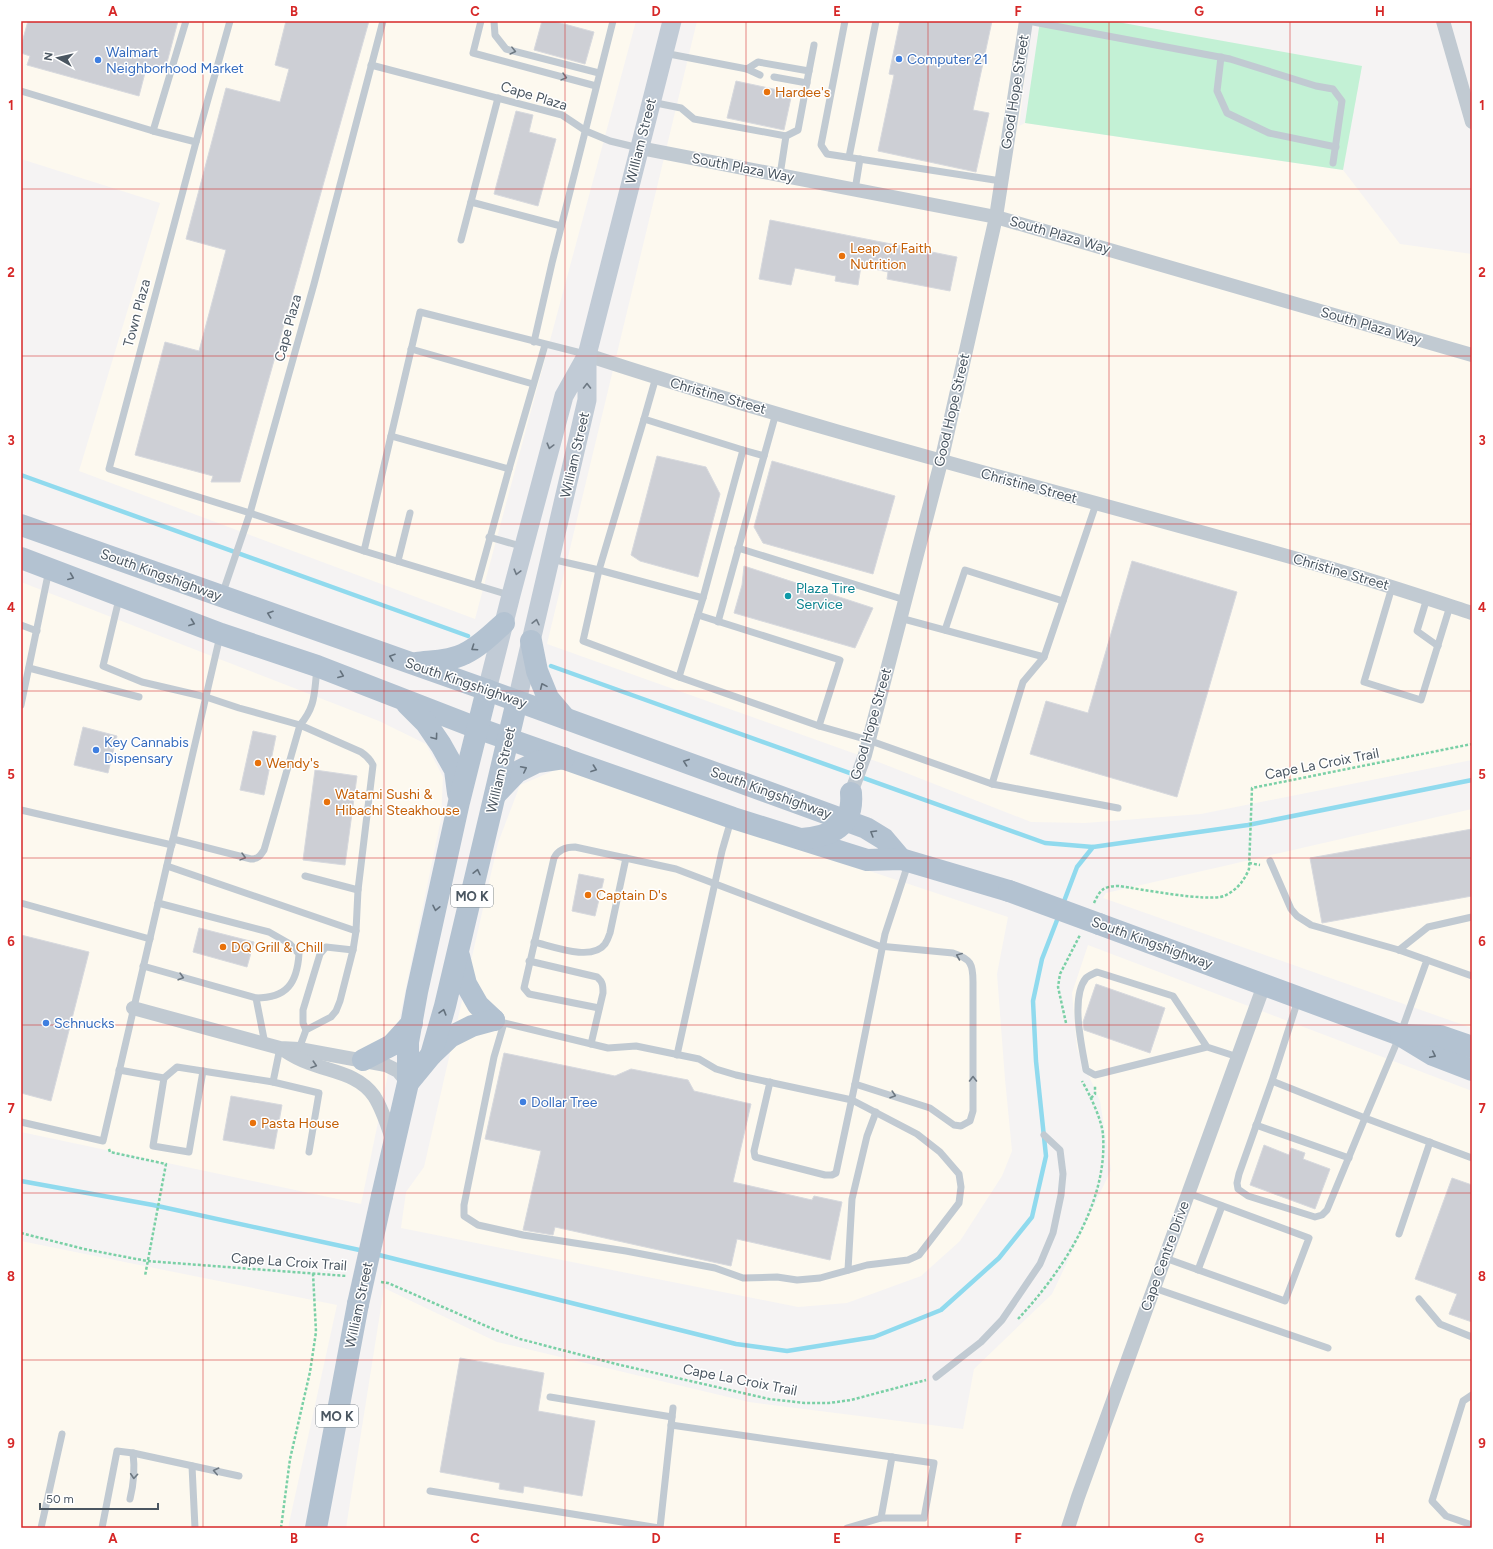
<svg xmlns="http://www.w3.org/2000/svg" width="1493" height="1549" viewBox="0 0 1493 1549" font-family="Figtree,sans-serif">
  <rect width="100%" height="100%" fill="#f5f3f3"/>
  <g fill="#fdf9ef">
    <polygon points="21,21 636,21 475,619 79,471 160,203 21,159"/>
    <polygon points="697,21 1032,21 1019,126 1025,123 1343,170 1400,244 1472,254 1472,760 1201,814 1085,823 1031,822 881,763 547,644"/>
    <polygon points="21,582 379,721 426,744 443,777 441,819 361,1204 21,1132"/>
    <polygon points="560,768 1008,917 997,974 1005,1079 1012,1151 1002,1176 960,1241 921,1276 847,1303 798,1307 401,1228 406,1192 424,1167 498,843 520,785"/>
    <polygon points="1472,809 1472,1028 1103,898 1106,893"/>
    <polygon points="1088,945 1472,1091 1472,1528 346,1528 384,1288 497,1342 749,1402 963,1429 974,1369 1052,1294 1111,1170 1100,1101 1077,1049 1072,993"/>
    <polygon points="21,1241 337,1305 288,1528 21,1528"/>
  </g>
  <polygon fill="#c3f1d5" points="1040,21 1112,21 1362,66 1343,170 1025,123"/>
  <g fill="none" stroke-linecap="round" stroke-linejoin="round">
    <g stroke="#90daee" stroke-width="4.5">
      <polyline points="21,475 468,636"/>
      <polyline points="551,666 1045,843 1093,847"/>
      <polyline points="1063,904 1077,867 1093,847 1248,825 1472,780"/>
      <polyline points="21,1181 153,1205 364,1251"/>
      <polyline points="375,1254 736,1344 787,1351 874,1337 941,1310 999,1258 1032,1217 1046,1156 1036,1061 1033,1001 1042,959 1059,915"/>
    </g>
  </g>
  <g fill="#cdcfd5" stroke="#d7d9de">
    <polygon points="28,21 178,21 165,70 147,65 139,96 27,65 30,56 21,53 21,46"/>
    <polygon points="286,21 369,21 240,482 211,482 213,476 135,455 165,342 199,351 226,250 186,239 226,88 280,102 289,69 275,65"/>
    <polygon points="542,21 553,21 594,32 585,64 534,50"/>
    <polygon points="900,21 992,21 973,110 989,113 976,172 878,151 894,75 889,74"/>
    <polygon points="736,81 792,93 784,130 727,118"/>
    <polygon points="516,111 533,115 529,132 556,139 538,206 494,194"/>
    <polygon points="770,220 957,257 950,291 887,279 888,272 861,266 858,285 835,281 836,276 795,268 791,285 759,279"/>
    <polygon points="657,456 706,467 720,494 698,577 640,561 631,555"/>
    <polygon points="772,461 895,496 873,574 763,543 754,527"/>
    <polygon points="1132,561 1237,592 1177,797 1030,754 1046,701 1088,713"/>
    <polygon points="744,566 873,608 855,648 734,613 742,585"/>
    <polygon points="83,727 117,736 108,773 74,765"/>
    <polygon points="253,731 276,736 264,795 240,790"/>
    <polygon points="315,770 357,776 345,865 303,860"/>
    <polygon points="1472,829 1472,896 1322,923 1310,858"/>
    <polygon points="579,874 604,879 595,916 572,911"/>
    <polygon points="199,928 254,942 247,967 193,952"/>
    <polygon points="21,935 89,952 51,1101 21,1093"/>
    <polygon points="1096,984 1165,1008 1150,1053 1084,1030 1083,1022"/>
    <polygon points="504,1053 615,1076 631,1069 688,1080 694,1091 751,1104 733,1182 812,1200 814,1196 842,1202 830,1260 737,1239 731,1266 555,1227 553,1235 523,1230 541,1151 485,1139"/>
    <polygon points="231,1096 282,1105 274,1149 223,1140"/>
    <polygon points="1264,1145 1289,1155 1291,1148 1305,1153 1303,1159 1330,1169 1315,1209 1250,1185"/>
    <polygon points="1452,1178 1472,1185 1472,1322 1449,1314 1457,1294 1415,1279"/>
    <polygon points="460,1358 544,1373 538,1411 595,1421 582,1496 524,1486 523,1493 499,1489 500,1483 440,1472"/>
  </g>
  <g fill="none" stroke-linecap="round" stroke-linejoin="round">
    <g stroke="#7ad0a6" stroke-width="2.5" stroke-dasharray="3 2" stroke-linecap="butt">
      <polyline points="1249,863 1260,865"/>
      <path d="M1094 903C1100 890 1103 886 1119 886 1140 889 1207 902 1224 896 1236 891 1244 881 1249 869L1252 788 1472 744"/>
      <polyline points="1066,1023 1058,987 1060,974 1080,935"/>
      <polyline points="1091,1098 1095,1094 1095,1086"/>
      <polyline points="109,1149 110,1152 166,1164 145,1276"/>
      <polyline points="21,1233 84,1249 147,1261 347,1276"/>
      <polyline points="381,1282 388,1283 493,1329 520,1339 616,1364 769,1399 805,1403 829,1403 851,1400 926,1380"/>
      <path d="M1018 1319C1062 1272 1108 1203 1103 1135 1102 1120 1090 1095 1082 1081"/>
      <polyline points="281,1528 290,1459 310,1372 316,1332 313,1273"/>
    </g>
    <g stroke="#c1cad2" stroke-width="7">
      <polyline points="230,21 196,142 109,469 250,513 364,551 420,312 585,354"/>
      <polyline points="481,21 473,53 596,86"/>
      <polyline points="494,21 495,35 506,49 599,73"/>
      <polyline points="845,21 821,145 827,154 1001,181"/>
      <polyline points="1028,21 1230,59 1316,86 1333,89 1342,101 1333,163"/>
      <polyline points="664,53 747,69 758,62 809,71 798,130 786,136"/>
      <polyline points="1221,57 1217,91 1227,113 1269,133 1336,147"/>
      <polyline points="371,65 562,115 586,131 610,141 639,148"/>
      <polyline points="747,69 760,75"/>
      <polyline points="809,71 814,45"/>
      <polyline points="774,77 807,83"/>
      <polyline points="21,91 153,131 196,142"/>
      <polyline points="651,102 681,108 694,119 786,136 780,175"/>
      <polyline points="153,131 186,21"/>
      <polyline points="849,157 876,21"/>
      <polyline points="855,190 860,159"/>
      <polyline points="471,202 561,226"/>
      <polyline points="461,240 498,98"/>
      <polyline points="534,342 552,263 613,21"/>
      <polyline points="411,349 533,384"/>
      <polyline points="656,377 644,419 743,450 703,598 679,677"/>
      <polyline points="644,419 599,570 703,598"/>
      <polyline points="391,436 509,469 545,345"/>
      <polyline points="743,450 764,456 776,413"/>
      <polyline points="489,537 524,547"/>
      <polyline points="738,548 905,600"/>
      <polyline points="364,551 509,595"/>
      <polyline points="551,559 599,570 583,641 679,677 819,726 868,740 992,784 1118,808"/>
      <polyline points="398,561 410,513"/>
      <polyline points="477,585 509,469"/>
      <polyline points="1392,587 1364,682 1421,700 1450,606"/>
      <polyline points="222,595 250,513 314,284 383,21"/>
      <polyline points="1427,598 1417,631 1438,646"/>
      <path d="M119 599 103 666 142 682 206 697 239 708 300 725C316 706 314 693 317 669"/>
      <polyline points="698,615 840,660 819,726"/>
      <polyline points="900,618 1044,657"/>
      <polyline points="718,622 764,456"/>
      <polyline points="21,625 37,631"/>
      <polyline points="945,630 965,570 1063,601"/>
      <polyline points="29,668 139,697"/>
      <polyline points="21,705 49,570"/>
      <polyline points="992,784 1023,682 1044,657 1096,504"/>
      <polyline points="21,810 172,845"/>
      <path d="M173 839 251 859C258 859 260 856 264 850L300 725 361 752C367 756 370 759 373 765L358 890 356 931 353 950 340 1001 336 1011 331 1017 306 1030 299 1049"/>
      <polyline points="1270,861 1291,909 1297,916 1311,925 1399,950 1427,960 1400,1035 1365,1118 1472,1158"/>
      <polyline points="167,866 356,931"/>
      <polyline points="305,876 358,890"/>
      <polyline points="21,903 150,939"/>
      <path d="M534 942C552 946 592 962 605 944 607 941 609 936 610 933L626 858"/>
      <polyline points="1399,950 1428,927 1472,917"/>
      <polyline points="1427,960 1472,976"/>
      <path d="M529 961 597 977C603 982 603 986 603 993L591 1044"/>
      <path d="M143 966 256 998C287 998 297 983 299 954L290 944 269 932 158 903"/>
      <polyline points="256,998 265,1044"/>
      <path d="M599 1008 529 994 524 988 554 858C558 850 566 847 575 847L676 869 879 946 953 953C971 959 973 964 973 982V1111L970 1121 961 1126 954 1125 930 1108 855 1084"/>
      <polyline points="496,1021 608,1048 636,1046 699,1059 716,1069 736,1075 852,1100 917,1134 940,1152 959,1174 961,1187 959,1203 919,1255 908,1260 867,1265 820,1278 797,1280 777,1277 743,1278 715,1268 626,1251 523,1235 478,1225 464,1216 464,1205 494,1057 504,1023"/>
      <polyline points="306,1030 303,1023 303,1010 320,954 326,947 353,950"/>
      <path d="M1207 1047 1173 996 1097 972C1093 974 1088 976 1086 978 1070 998 1082 1047 1086 1070L1095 1075 1207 1047 1238 1057"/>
      <polyline points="677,1055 722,851 731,820"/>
      <polyline points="119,1070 164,1078 177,1067 273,1082 319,1093 309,1152"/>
      <polyline points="164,1078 153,1146 189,1152 203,1071"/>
      <polyline points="1272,1081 1365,1118 1327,1210 1322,1215 1315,1217 1248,1196 1238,1189 1237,1183 1239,1174 1272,1081 1298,1000"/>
      <polyline points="273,1082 280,1048"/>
      <polyline points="770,1082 754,1151 755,1157 825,1175 832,1175 836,1173 855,1084 885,934 908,864"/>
      <polyline points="21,1122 103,1141 220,636"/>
      <polyline points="1256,1125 1349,1158"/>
      <polyline points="1399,1234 1430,1142"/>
      <polyline points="1165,1258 1285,1301 1309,1238 1188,1193"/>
      <polyline points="848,1270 852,1199 867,1136 876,1112"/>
      <polyline points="1198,1270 1222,1206"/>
      <polyline points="1154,1288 1328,1348"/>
      <polyline points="1419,1299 1440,1324 1472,1337"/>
      <polyline points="936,1377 981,1342 1002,1320 1040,1264 1053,1233 1061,1195 1063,1174 1060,1150 1044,1135"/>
      <polyline points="1472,1395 1463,1401 1432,1501 1446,1516 1472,1525"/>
      <polyline points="550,1397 672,1417"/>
      <polyline points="671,1425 892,1457 881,1518 847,1528"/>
      <polyline points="192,1466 195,1528"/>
      <polyline points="430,1491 659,1528"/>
      <path d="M130 1499C134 1483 135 1469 133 1453"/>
      <polyline points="881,1518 924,1518 934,1463 892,1457"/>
      <polyline points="41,1528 62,1434"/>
      <polyline points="102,1528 117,1451 133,1453 239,1476"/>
      <polyline points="660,1528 673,1408"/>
    </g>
    <g stroke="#c1cad2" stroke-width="14">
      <polyline points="1443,21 1472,122"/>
      <polyline points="640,148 996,217 1472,355"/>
      <path d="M587 355C831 435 1080 497 1326 567 1375 581 1423 597 1472 613"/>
      <polyline points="851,793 865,755 941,462 996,217 1026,21"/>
      <polyline points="133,1008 280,1048 299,1049 386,1065 398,1071 408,1083"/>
      <path d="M282 1049C291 1055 299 1060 309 1063 332 1072 359 1074 374 1096 383 1110 388 1127 393 1142"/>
      <polyline points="1068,1528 1078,1497 1264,985"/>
    </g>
    <g stroke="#c1cbd6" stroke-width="19">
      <polyline points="587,355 672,21"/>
      <polyline points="487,690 511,595 564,396 587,355 587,400 517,701"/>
    </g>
    <g stroke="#b3c2d1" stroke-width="22">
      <polyline points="21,525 487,690 847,821 866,828 884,839 901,859"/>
      <polyline points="21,558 221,634 317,666 477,728 733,818 867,860 901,859 1009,891"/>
      <polyline points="531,641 537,671 548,698 565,718"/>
      <path d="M417 663C432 661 450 661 464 654 479 647 492 634 504 623"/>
      <polyline points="407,704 426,723 441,745 455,770 458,793"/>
      <polyline points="496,794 517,772 537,762 564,758"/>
      <path d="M802 839C831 836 854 827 851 793"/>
      <polyline points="1099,924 1400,1035 1433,1055 1472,1070"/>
      <polyline points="459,956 466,984 478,1005 494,1020"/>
      <polyline points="1401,1035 1440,1036 1472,1047"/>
      <polyline points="431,1055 450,1037 472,1026 494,1020"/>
      <polyline points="363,1060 392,1045 412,1023"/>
      <polyline points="408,1083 431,1055 445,1006 517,701"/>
      <polyline points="382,1196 408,1083 408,1042 417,992 459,802 487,690"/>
      <polyline points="316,1528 358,1304"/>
    </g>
    <g stroke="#b3c2d1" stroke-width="22">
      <polyline points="1009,891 1099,924"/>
      <polyline points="358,1304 382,1196"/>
    </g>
  </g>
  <defs><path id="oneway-chevron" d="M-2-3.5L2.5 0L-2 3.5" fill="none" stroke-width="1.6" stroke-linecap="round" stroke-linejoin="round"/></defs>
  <g stroke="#6e7983">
    <use href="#oneway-chevron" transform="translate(513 51) rotate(14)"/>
    <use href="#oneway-chevron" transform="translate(564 77) rotate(15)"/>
    <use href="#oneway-chevron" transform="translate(243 857) rotate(15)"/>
    <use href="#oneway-chevron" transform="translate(959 956) rotate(-158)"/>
    <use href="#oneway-chevron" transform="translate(181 977) rotate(16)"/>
    <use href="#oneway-chevron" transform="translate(314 1065) rotate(18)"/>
    <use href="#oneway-chevron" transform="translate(973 1079) rotate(-90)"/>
    <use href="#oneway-chevron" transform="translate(893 1095) rotate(17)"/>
    <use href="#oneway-chevron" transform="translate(216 1471) rotate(-168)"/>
    <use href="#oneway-chevron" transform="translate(134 1476) rotate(94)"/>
  </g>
  <g stroke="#6e7984">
    <use href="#oneway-chevron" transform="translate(587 386) rotate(-90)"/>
    <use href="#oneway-chevron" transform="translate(550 446) rotate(105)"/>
    <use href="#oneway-chevron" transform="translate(517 572) rotate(105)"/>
    <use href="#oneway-chevron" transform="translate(536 622) rotate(-77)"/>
  </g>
  <g stroke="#64717d">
    <use href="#oneway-chevron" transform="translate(71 577) rotate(22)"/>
    <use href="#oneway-chevron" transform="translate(270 614) rotate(-161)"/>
    <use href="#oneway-chevron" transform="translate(192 623) rotate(20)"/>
    <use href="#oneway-chevron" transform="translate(474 648) rotate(146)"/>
    <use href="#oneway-chevron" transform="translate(392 657) rotate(-161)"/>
    <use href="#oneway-chevron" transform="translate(341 675) rotate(21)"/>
    <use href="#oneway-chevron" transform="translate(543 686) rotate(-114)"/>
    <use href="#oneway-chevron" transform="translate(435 737) rotate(54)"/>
    <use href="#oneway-chevron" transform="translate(686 762) rotate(-160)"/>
    <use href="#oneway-chevron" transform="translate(524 769) rotate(-27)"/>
    <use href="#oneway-chevron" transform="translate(594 769) rotate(20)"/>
    <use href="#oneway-chevron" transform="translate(873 833) rotate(-149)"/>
    <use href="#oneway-chevron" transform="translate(477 872) rotate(-77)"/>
    <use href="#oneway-chevron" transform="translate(436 908) rotate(102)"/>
    <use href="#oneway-chevron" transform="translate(443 1012) rotate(-74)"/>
    <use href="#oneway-chevron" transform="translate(1433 1055) rotate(26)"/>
  </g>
  <path fill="none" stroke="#d62828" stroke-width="1" stroke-opacity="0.55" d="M203 21V1528M384 21V1528M565 21V1528M746 21V1528M928 21V1528M1109 21V1528M1290 21V1528M21 189H1472M21 356H1472M21 524H1472M21 691H1472M21 858H1472M21 1025H1472M21 1193H1472M21 1360H1472"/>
  <g fill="#3f7fe0" stroke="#fff" stroke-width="1.5">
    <circle cx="899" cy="59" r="4"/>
    <circle cx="98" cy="60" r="4"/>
    <circle cx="96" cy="750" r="4"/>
    <circle cx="46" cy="1023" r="4"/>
    <circle cx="523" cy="1102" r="4"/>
  </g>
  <g fill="#e8710a" stroke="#fff" stroke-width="1.5">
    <circle cx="767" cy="92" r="4"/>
    <circle cx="842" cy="256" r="4"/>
    <circle cx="258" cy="763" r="4"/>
    <circle cx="327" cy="802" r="4"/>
    <circle cx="588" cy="895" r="4"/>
    <circle cx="223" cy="947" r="4"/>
    <circle cx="253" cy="1123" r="4"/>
  </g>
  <circle fill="#0f9aa8" stroke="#fff" stroke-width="1.5" cx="788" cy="596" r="4"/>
  <g text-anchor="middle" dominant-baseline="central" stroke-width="3" stroke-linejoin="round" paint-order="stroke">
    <g fill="#fff" stroke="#808990" stroke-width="1">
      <rect x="451" y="885" width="42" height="22" rx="3"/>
      <rect x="316" y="1405" width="42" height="22" rx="3"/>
    </g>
    <g font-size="13" font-weight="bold" fill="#4a5661">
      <text x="472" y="896">MO K</text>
      <text x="337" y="1416">MO K</text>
    </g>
    <g font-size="14" fill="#366cbe" stroke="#fff" text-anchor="start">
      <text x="106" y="52">Walmart<tspan x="106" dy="16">Neighborhood Market</tspan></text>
      <text x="907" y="59">Computer 21</text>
      <text x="104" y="742">Key Cannabis<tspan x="104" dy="16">Dispensary</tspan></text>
      <text x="54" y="1023">Schnucks</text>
      <text x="531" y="1102">Dollar Tree</text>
    </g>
    <g font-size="14" fill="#c56008" stroke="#fff" text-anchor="start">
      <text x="775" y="92">Hardee's</text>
      <text x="850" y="248">Leap of Faith<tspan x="850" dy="16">Nutrition</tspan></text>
      <text x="266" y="763">Wendy's</text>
      <text x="335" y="794">Watami Sushi &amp;<tspan x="335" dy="16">Hibachi Steakhouse</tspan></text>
      <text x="596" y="895">Captain D's</text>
      <text x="231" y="947">DQ Grill &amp; Chill</text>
      <text x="261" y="1123">Pasta House</text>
    </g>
    <g font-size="14" fill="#4a5661" stroke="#fff">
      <text transform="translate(1015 92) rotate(-81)">Good Hope Street</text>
      <text transform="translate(534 96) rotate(17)">Cape Plaza</text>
      <text transform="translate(641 141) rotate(-76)">William Street</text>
      <text transform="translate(743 168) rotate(11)">South Plaza Way</text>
      <text transform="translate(1060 235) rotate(16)">South Plaza Way</text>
      <text transform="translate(137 313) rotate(-75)">Town Plaza</text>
      <text transform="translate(1371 326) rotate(16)">South Plaza Way</text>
      <text transform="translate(288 328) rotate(-75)">Cape Plaza</text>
      <text transform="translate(718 396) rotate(16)">Christine Street</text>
      <text transform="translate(952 410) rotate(-77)">Good Hope Street</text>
      <text transform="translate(575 455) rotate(-77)">William Street</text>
      <text transform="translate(1029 486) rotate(15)">Christine Street</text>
      <text transform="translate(1341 572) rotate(16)">Christine Street</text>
      <text transform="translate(161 575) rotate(20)">South Kingshighway</text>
      <text transform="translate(466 683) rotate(19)">South Kingshighway</text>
      <text transform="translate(871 724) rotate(-74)">Good Hope Street</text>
      <text transform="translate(1322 764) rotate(-11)">Cape La Croix Trail</text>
      <text transform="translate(501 770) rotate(-77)">William Street</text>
      <text transform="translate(771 793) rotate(20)">South Kingshighway</text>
      <text transform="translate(1152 943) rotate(20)">South Kingshighway</text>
      <text transform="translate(1165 1256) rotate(-70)">Cape Centre Drive</text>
      <text transform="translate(289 1262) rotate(4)">Cape La Croix Trail</text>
      <text transform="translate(359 1305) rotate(-78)">William Street</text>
      <text transform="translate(740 1380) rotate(11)">Cape La Croix Trail</text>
    </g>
    <g font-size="14" fill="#0d838f" stroke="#fff" text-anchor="start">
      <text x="796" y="588">Plaza Tire<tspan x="796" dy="16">Service</tspan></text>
    </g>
  </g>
  <rect width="1493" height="1549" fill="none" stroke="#ffffff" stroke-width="44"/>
  <g transform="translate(58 58) rotate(278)" stroke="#ffffff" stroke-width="3" paint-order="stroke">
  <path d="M0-3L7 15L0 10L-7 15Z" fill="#4a5661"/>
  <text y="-6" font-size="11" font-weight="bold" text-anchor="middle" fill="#4a5661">N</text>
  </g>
  <path d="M40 1503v6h118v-6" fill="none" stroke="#4a5661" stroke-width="2"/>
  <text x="46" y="1503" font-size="12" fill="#4a5661" stroke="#ffffff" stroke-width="3" paint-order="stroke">50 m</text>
  <rect x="22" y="22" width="1449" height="1505" fill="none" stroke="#d62828" stroke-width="1.5"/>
  <g font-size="13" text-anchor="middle" font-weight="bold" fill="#d62828">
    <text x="113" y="16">A</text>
    <text x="294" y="16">B</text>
    <text x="475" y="16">C</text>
    <text x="656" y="16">D</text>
    <text x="837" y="16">E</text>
    <text x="1018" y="16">F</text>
    <text x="1199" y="16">G</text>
    <text x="1380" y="16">H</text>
    <text x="11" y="110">1</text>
    <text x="1482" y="110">1</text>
    <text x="11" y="277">2</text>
    <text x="1482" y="277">2</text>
    <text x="11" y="445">3</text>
    <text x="1482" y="445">3</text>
    <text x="11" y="612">4</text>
    <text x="1482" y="612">4</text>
    <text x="11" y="779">5</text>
    <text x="1482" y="779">5</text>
    <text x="11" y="946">6</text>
    <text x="1482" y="946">6</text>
    <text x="11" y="1113">7</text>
    <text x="1482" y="1113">7</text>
    <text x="11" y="1281">8</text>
    <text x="1482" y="1281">8</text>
    <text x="11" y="1448">9</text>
    <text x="1482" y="1448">9</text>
    <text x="113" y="1543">A</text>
    <text x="294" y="1543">B</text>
    <text x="475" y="1543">C</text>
    <text x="656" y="1543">D</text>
    <text x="837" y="1543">E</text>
    <text x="1018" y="1543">F</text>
    <text x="1199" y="1543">G</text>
    <text x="1380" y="1543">H</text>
  </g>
</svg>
